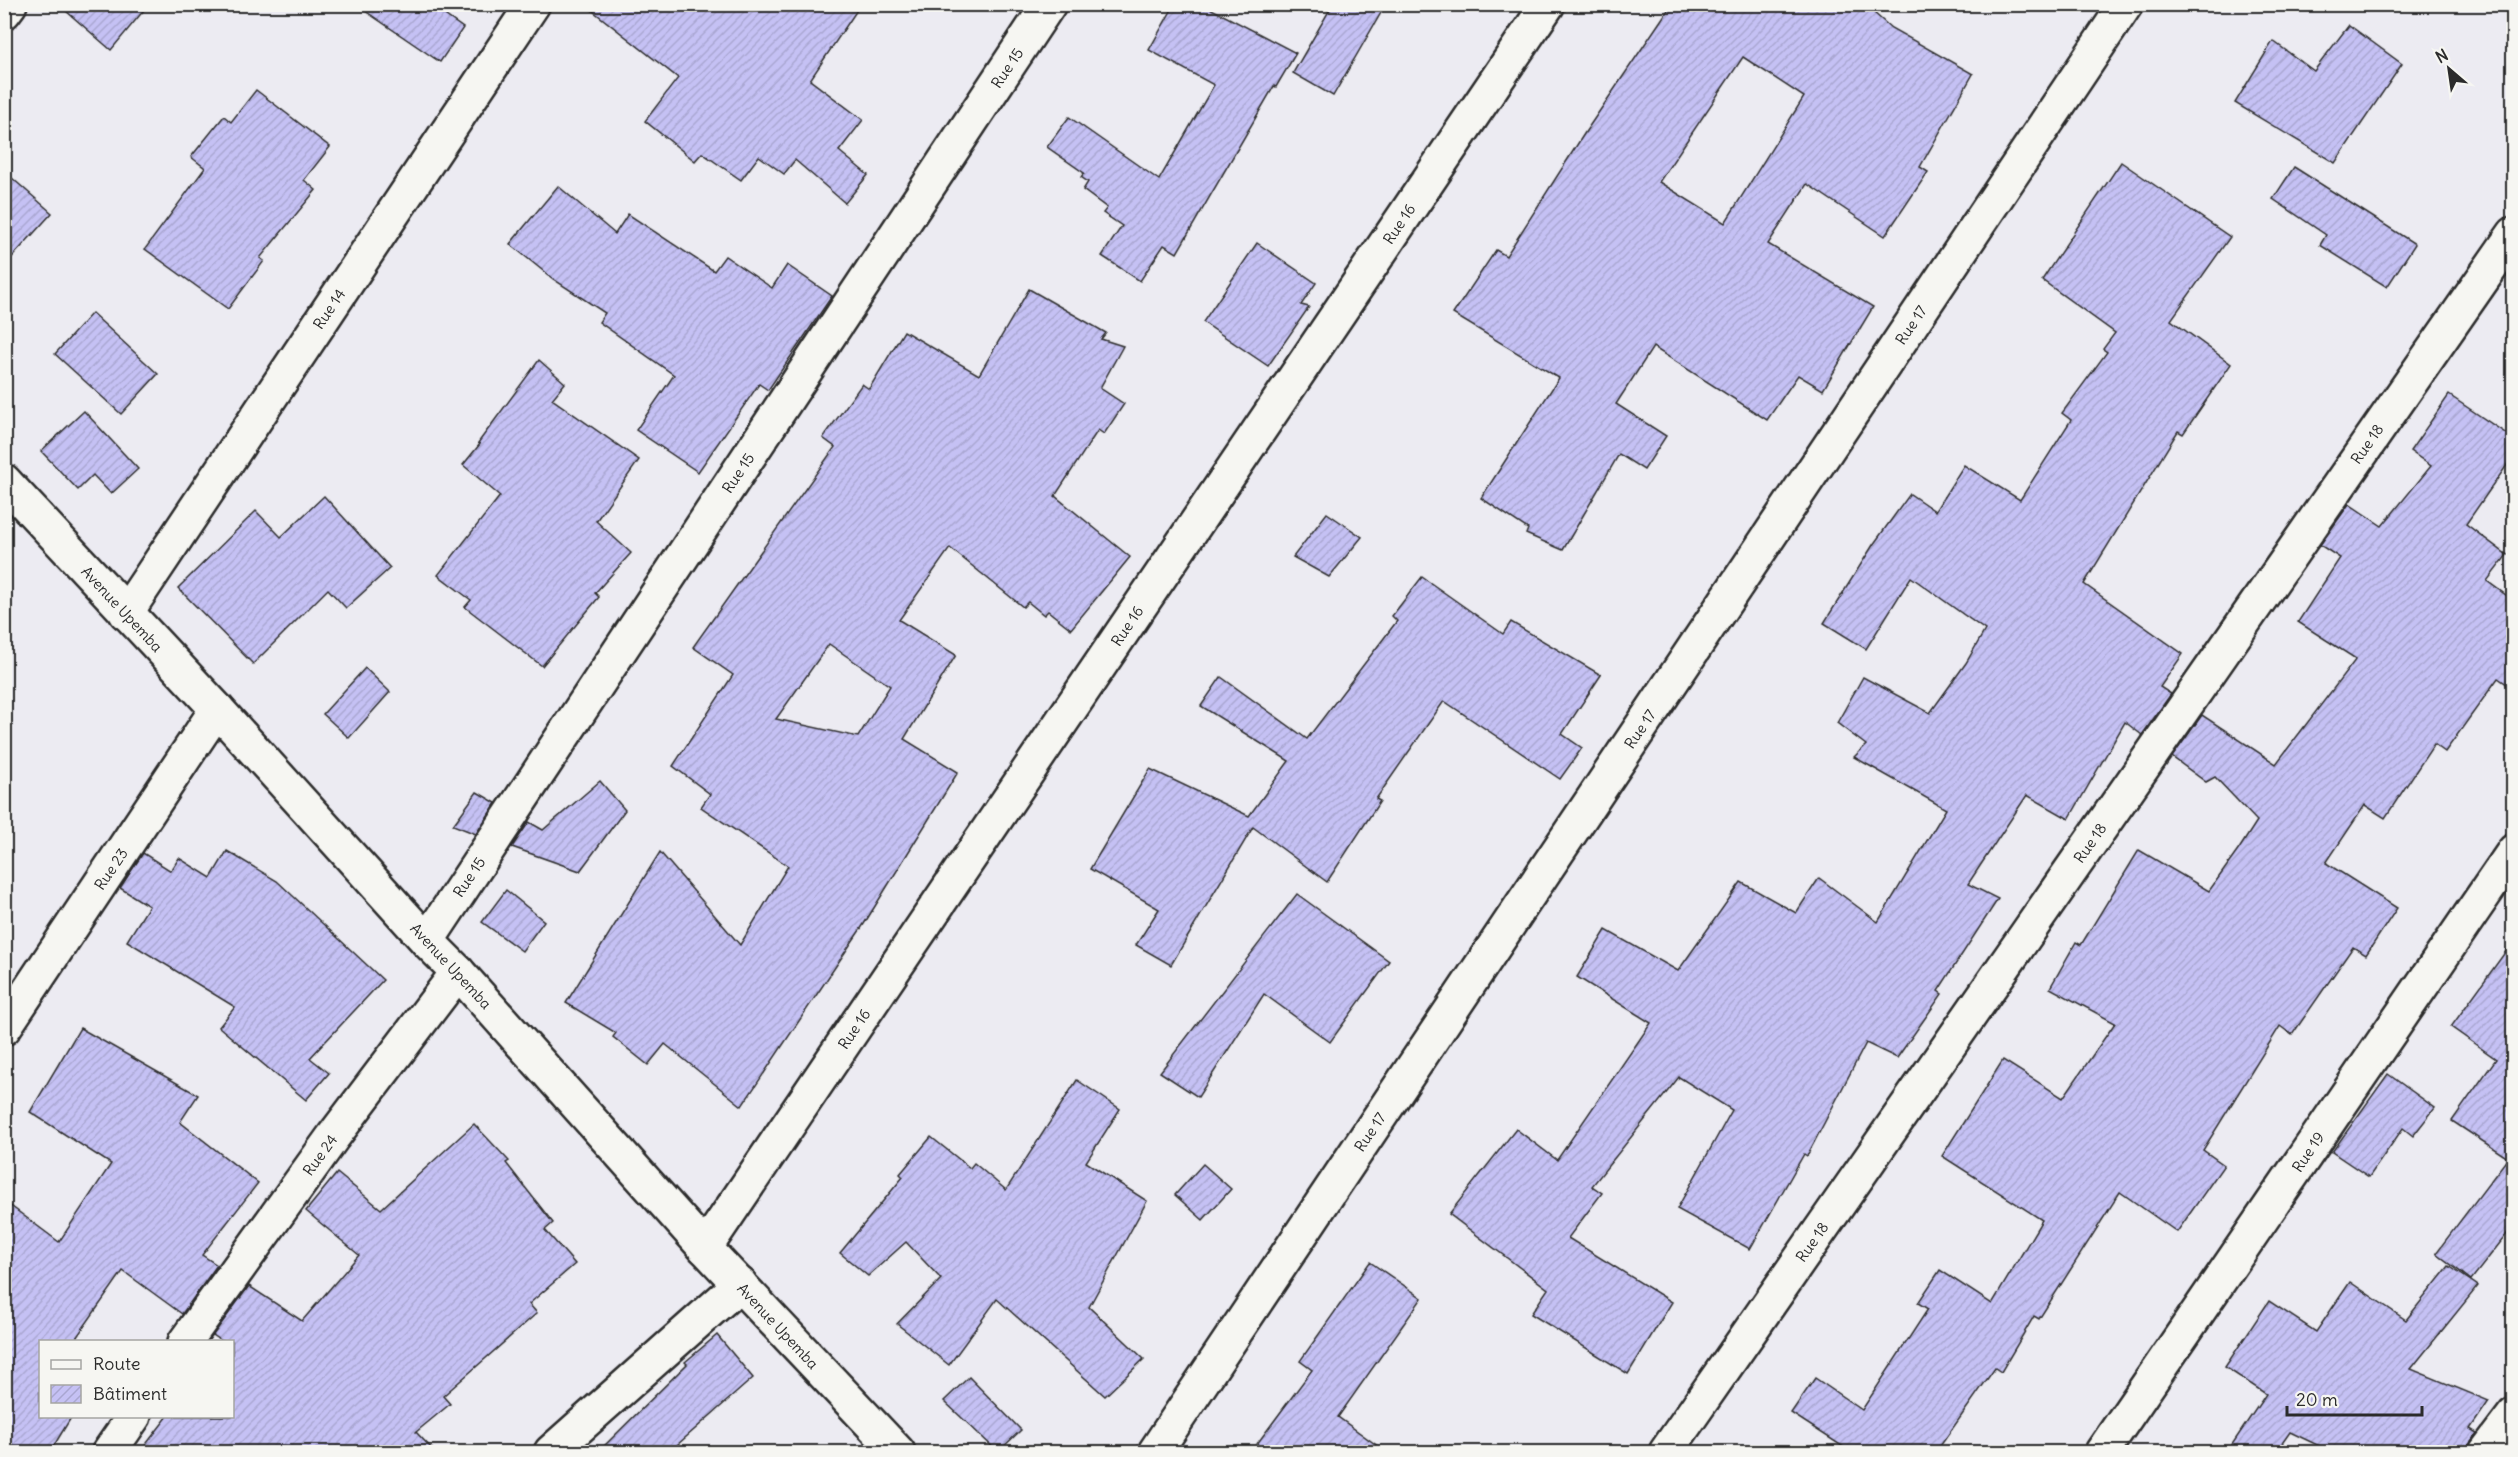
<svg xmlns="http://www.w3.org/2000/svg" width="2518" height="1457" viewBox="0 0 2518 1457" font-family="Delius,sans-serif">
  <defs>
    <pattern id="building-hatch" width="6" height="6" patternUnits="userSpaceOnUse" patternTransform="scale(1.5)"><rect width="6" height="6" fill="#c5c1f4"/><path d="M-1 1l2-2M0 6l6-6M5 7l2-2" fill="none" stroke="#a9a6d1"/></pattern>
  </defs>
  <rect width="100%" height="100%" fill="#ecebf2"/>
  <filter id="ink" filterUnits="userSpaceOnUse"><feTurbulence type="fractalNoise" baseFrequency=".0167" numOctaves="2"/><feDisplacementMap in="SourceGraphic" scale="12" xChannelSelector="R" yChannelSelector="G"/><feConvolveMatrix kernelMatrix="1 2 1 2 8 2 1 2 1" color-interpolation-filters="sRGB"/></filter>
  <g filter="url(#ink)">
    <g fill="url(#building-hatch)" stroke="#2b2b2b" stroke-width="1.5" fill-rule="evenodd">
      <polygon points="58,4 149,4 111,50"/>
      <polygon points="355,4 429,4 463,28 440,62"/>
      <polygon points="584,4 861,4 810,80 863,120 839,151 868,175 845,203 795,160 784,174 759,156 741,180 702,153 695,161 645,121 678,78"/>
      <polygon points="1175,4 1202,4 1296,53 1276,87 1274,86 1177,253 1164,245 1140,281 1102,256 1122,226 1103,213 1107,208 1083,190 1088,182 1081,177 1084,173 1047,147 1069,117 1159,180 1214,85 1149,50"/>
      <polygon points="1333,4 1386,4 1333,96 1293,73"/>
      <path d="M1672 4H1864L1891 28 1973 74 1920 167 1928 172 1885 236 1807 184 1768 244 1873 307 1823 390 1798 375 1767 420 1653 347 1616 404 1666 436 1644 470 1619 454 1563 550 1526 534 1528 529 1481 498 1559 378 1453 314 1496 250 1506 256 1584 134ZM1743 57 1804 97 1725 223 1659 182Z"/>
      <polygon points="2349,25 2402,64 2335,163 2235,103 2273,41 2314,71"/>
      <polygon points="256,90 330,147 304,180 316,190 260,258 264,261 228,309 145,249 205,168 191,157 224,116 231,122"/>
      <polygon points="2121,162 2230,237 2171,320 2231,364 2183,434 2178,431 2084,584 2183,654 2160,687 2171,694 2142,735 2125,722 2069,819 2027,795 1968,884 1998,899 1938,991 1942,994 1897,1058 1866,1043 1807,1156 1804,1154 1750,1249 1677,1209 1732,1110 1679,1077 1592,1186 1602,1193 1568,1238 1672,1302 1628,1374 1531,1314 1548,1289 1449,1214 1516,1129 1557,1160 1651,1023 1577,977 1606,930 1678,971 1741,882 1796,913 1819,878 1878,922 1946,809 1854,757 1866,745 1837,723 1863,677 1930,713 1966,663 1985,630 1911,577 1866,649 1824,623 1873,545 1910,494 1935,511 1964,465 2020,500 2071,420 2062,413 2107,352 2103,349 2115,333 2042,280"/>
      <polygon points="2294,167 2415,244 2387,287 2320,245 2326,235 2273,199"/>
      <polygon points="4,171 52,213 4,266"/>
      <polygon points="558,186 615,234 628,214 714,271 725,256 772,288 787,265 832,296 768,390 759,384 698,472 636,430 674,375 599,322 605,313 553,279 510,244"/>
      <polygon points="1257,243 1316,283 1301,305 1309,307 1268,366 1203,322"/>
      <path d="M1029 289 1106 333 1101 339 1123 346 1100 388 1124 404 1104 434 1098 430 1055 496 1130 557 1071 629 1048 611 1044 615 1028 602 1023 607 950 548 899 620 956 655 904 739 958 772 864 924 742 1106 665 1044 648 1065 613 1037 616 1033 566 1003 660 852 740 945 788 866 701 807 710 794 673 766 733 675 693 647 835 447 823 438 862 384 869 389 904 331 979 375ZM829 644 890 686 858 737 776 719Z"/>
      <polygon points="92,313 158,374 121,414 55,354"/>
      <polygon points="539,360 565,383 552,399 639,460 596,521 631,553 595,593 599,597 542,666 465,607 471,600 438,575 500,496 463,465 480,444 478,443"/>
      <polygon points="2449,395 2514,439 2514,455 2466,524 2507,555 2487,581 2514,601 2514,689 2498,678 2445,752 2434,744 2385,818 2365,805 2326,863 2397,908 2366,955 2353,947 2292,1035 2280,1026 2203,1150 2224,1165 2177,1232 2120,1192 2039,1319 2034,1316 2001,1372 1995,1368 1936,1452 1851,1452 1791,1413 1815,1378 1862,1410 1928,1309 1918,1303 1940,1270 1992,1304 2042,1220 1942,1156 2003,1060 2063,1098 2115,1023 2050,988 2076,942 2081,945 2139,850 2209,891 2239,849 2257,821 2215,777 2206,782 2172,757 2202,715 2276,764 2356,659 2298,622 2340,558 2320,545 2349,504 2382,526 2431,466 2410,451"/>
      <polygon points="84,411 138,469 111,494 93,475 78,490 41,451"/>
      <polygon points="324,496 390,568 346,608 328,589 253,664 178,588 256,511 281,537"/>
      <polygon points="1327,513 1362,537 1329,577 1293,557"/>
      <polygon points="1422,577 1503,634 1511,622 1601,675 1562,734 1582,748 1560,779 1444,701 1376,799 1380,801 1327,882 1253,827 1171,965 1136,945 1159,909 1090,869 1150,769 1249,816 1289,761 1201,706 1221,677 1307,739 1397,621 1392,616"/>
      <polygon points="365,668 390,692 349,738 323,714"/>
      <polygon points="600,781 625,810 580,871 512,847 529,822 543,830"/>
      <polygon points="477,792 496,803 476,834 453,825"/>
      <polygon points="227,851 277,881 383,980 310,1058 329,1073 306,1100 219,1027 235,1007 127,941 149,906 120,888 143,853 171,871 179,858 211,878"/>
      <polygon points="506,890 544,921 522,951 482,922"/>
      <polygon points="1297,894 1389,961 1330,1042 1264,994 1198,1097 1160,1072"/>
      <polygon points="2514,940 2514,1225 2471,1280 2436,1253 2508,1158 2452,1121 2496,1059 2451,1027"/>
      <polygon points="80,1028 198,1095 180,1122 258,1183 202,1255 217,1265 182,1314 123,1271 74,1341 40,1341 40,1416 72,1416 50,1452 4,1452 4,1201 59,1242 111,1164 30,1112"/>
      <polygon points="2388,1074 2435,1108 2413,1136 2403,1128 2369,1177 2332,1152"/>
      <polygon points="1077,1080 1120,1109 1086,1162 1147,1201 1089,1307 1144,1359 1105,1396 997,1299 949,1365 897,1324 941,1279 906,1242 868,1276 840,1253 903,1177 900,1174 931,1137 970,1168 974,1163 1006,1190"/>
      <polygon points="474,1124 509,1161 506,1163 553,1223 545,1230 575,1264 529,1304 537,1313 443,1396 450,1404 416,1432 435,1452 140,1452 168,1416 232,1416 232,1341 222,1341 213,1335 249,1286 302,1321 359,1255 306,1211 337,1173 381,1209"/>
      <polygon points="1203,1164 1231,1189 1203,1220 1175,1195"/>
      <polygon points="1370,1262 1422,1298 1338,1417 1386,1452 1251,1452 1312,1370 1300,1361"/>
      <polygon points="2449,1266 2478,1286 2411,1369 2489,1401 2470,1429 2477,1433 2471,1441 2468,1452 2332,1452 2290,1432 2276,1452 2227,1452 2266,1394 2225,1367 2269,1301 2316,1332 2350,1282 2406,1320"/>
      <polygon points="717,1335 753,1378 669,1452 598,1452 687,1364 685,1362"/>
      <polygon points="969,1377 1021,1430 998,1452 944,1401"/>
    </g>
    <g fill="none" stroke-linecap="round" stroke-linejoin="round">
      <defs>
        <g id="minor">
          <polyline points="4,12 10,4"/>
          <polyline points="4,481 217,709 427,941 458,972 705,1248 898,1452"/>
          <polyline points="126,613 533,4"/>
          <polyline points="427,941 1049,4"/>
          <polyline points="4,1028 217,709"/>
          <polyline points="705,1248 1548,4"/>
          <polyline points="185,1342 333,1137 458,972"/>
          <polyline points="109,1452 134,1416"/>
          <polyline points="551,1452 740,1284"/>
          <polyline points="1155,1452 2126,4"/>
          <polyline points="1666,1452 2514,234"/>
          <polyline points="2102,1452 2514,851"/>
          <polyline points="2486,1452 2514,1415"/>
        </g>
      </defs>
      <use href="#minor" stroke="#2b2b2b" stroke-width="38"/>
      <use href="#minor" stroke="#f6f6f2" stroke-width="33"/>
    </g>
  </g>
  <g text-anchor="middle" dominant-baseline="central" stroke-width="4.5" stroke-linejoin="round" paint-order="stroke">
    <g font-size="15" fill="#2b2b2b" stroke="#f6f6f2">
      <text transform="translate(1007 68) rotate(-56)">Rue 15</text>
      <text transform="translate(1399 224) rotate(-56)">Rue 16</text>
      <text transform="translate(329 309) rotate(-56)">Rue 14</text>
      <text transform="translate(1911 325) rotate(-56)">Rue 17</text>
      <text transform="translate(2367 444) rotate(-55)">Rue 18</text>
      <text transform="translate(738 473) rotate(-56)">Rue 15</text>
      <text transform="translate(122 609) rotate(47)">Avenue Upemba</text>
      <text transform="translate(1127 626) rotate(-56)">Rue 16</text>
      <text transform="translate(1640 729) rotate(-56)">Rue 17</text>
      <text transform="translate(2090 843) rotate(-55)">Rue 18</text>
      <text transform="translate(111 869) rotate(-56)">Rue 23</text>
      <text transform="translate(469 877) rotate(-56)">Rue 15</text>
      <text transform="translate(451 966) rotate(47)">Avenue Upemba</text>
      <text transform="translate(854 1029) rotate(-56)">Rue 16</text>
      <text transform="translate(1370 1132) rotate(-56)">Rue 17</text>
      <text transform="translate(2308 1152) rotate(-56)">Rue 19</text>
      <text transform="translate(320 1155) rotate(-54)">Rue 24</text>
      <text transform="translate(1812 1242) rotate(-55)">Rue 18</text>
      <text transform="translate(778 1326) rotate(47)">Avenue Upemba</text>
    </g>
  </g>
  <rect width="2518" height="1457" fill="none" stroke="#f6f6f2" stroke-width="24"/>
  <rect x="12" y="12" width="2494" height="1433" fill="none" stroke="#2b2b2b" stroke-width="2" filter="url(#ink)"/>
  <rect x="39" y="1340" width="195" height="78" fill="#f6f6f2" stroke="#a5a5a2" stroke-width="1.5"/>
  <rect x="51" y="1360" width="30" height="9" fill="#f6f6f2" stroke="#a5a5a2" stroke-width="1.5"/>
  <text x="93" y="1370" font-size="18" fill="#2b2b2b">Route</text>
  <rect x="51" y="1385" width="30" height="18" fill="url(#building-hatch)" stroke="#a5a5a2" stroke-width="1.5"/>
  <text x="93" y="1400" font-size="18" fill="#2b2b2b">Bâtiment</text>
  <g transform="translate(2449 69) rotate(331)" stroke="#f6f6f2" stroke-width="4.5" paint-order="stroke">
  <path d="M0-4.5L10 22L0 15L-10 22Z" fill="#2b2b2b"/>
  <text y="-9" font-size="16" font-weight="bold" text-anchor="middle" fill="#2b2b2b">N</text>
  </g>
  <path d="M2287 1406v9h135v-9" fill="none" stroke="#2b2b2b" stroke-width="3"/>
  <text x="2296" y="1406" font-size="18" fill="#2b2b2b" stroke="#f6f6f2" stroke-width="4.5" paint-order="stroke">20 m</text>
</svg>
